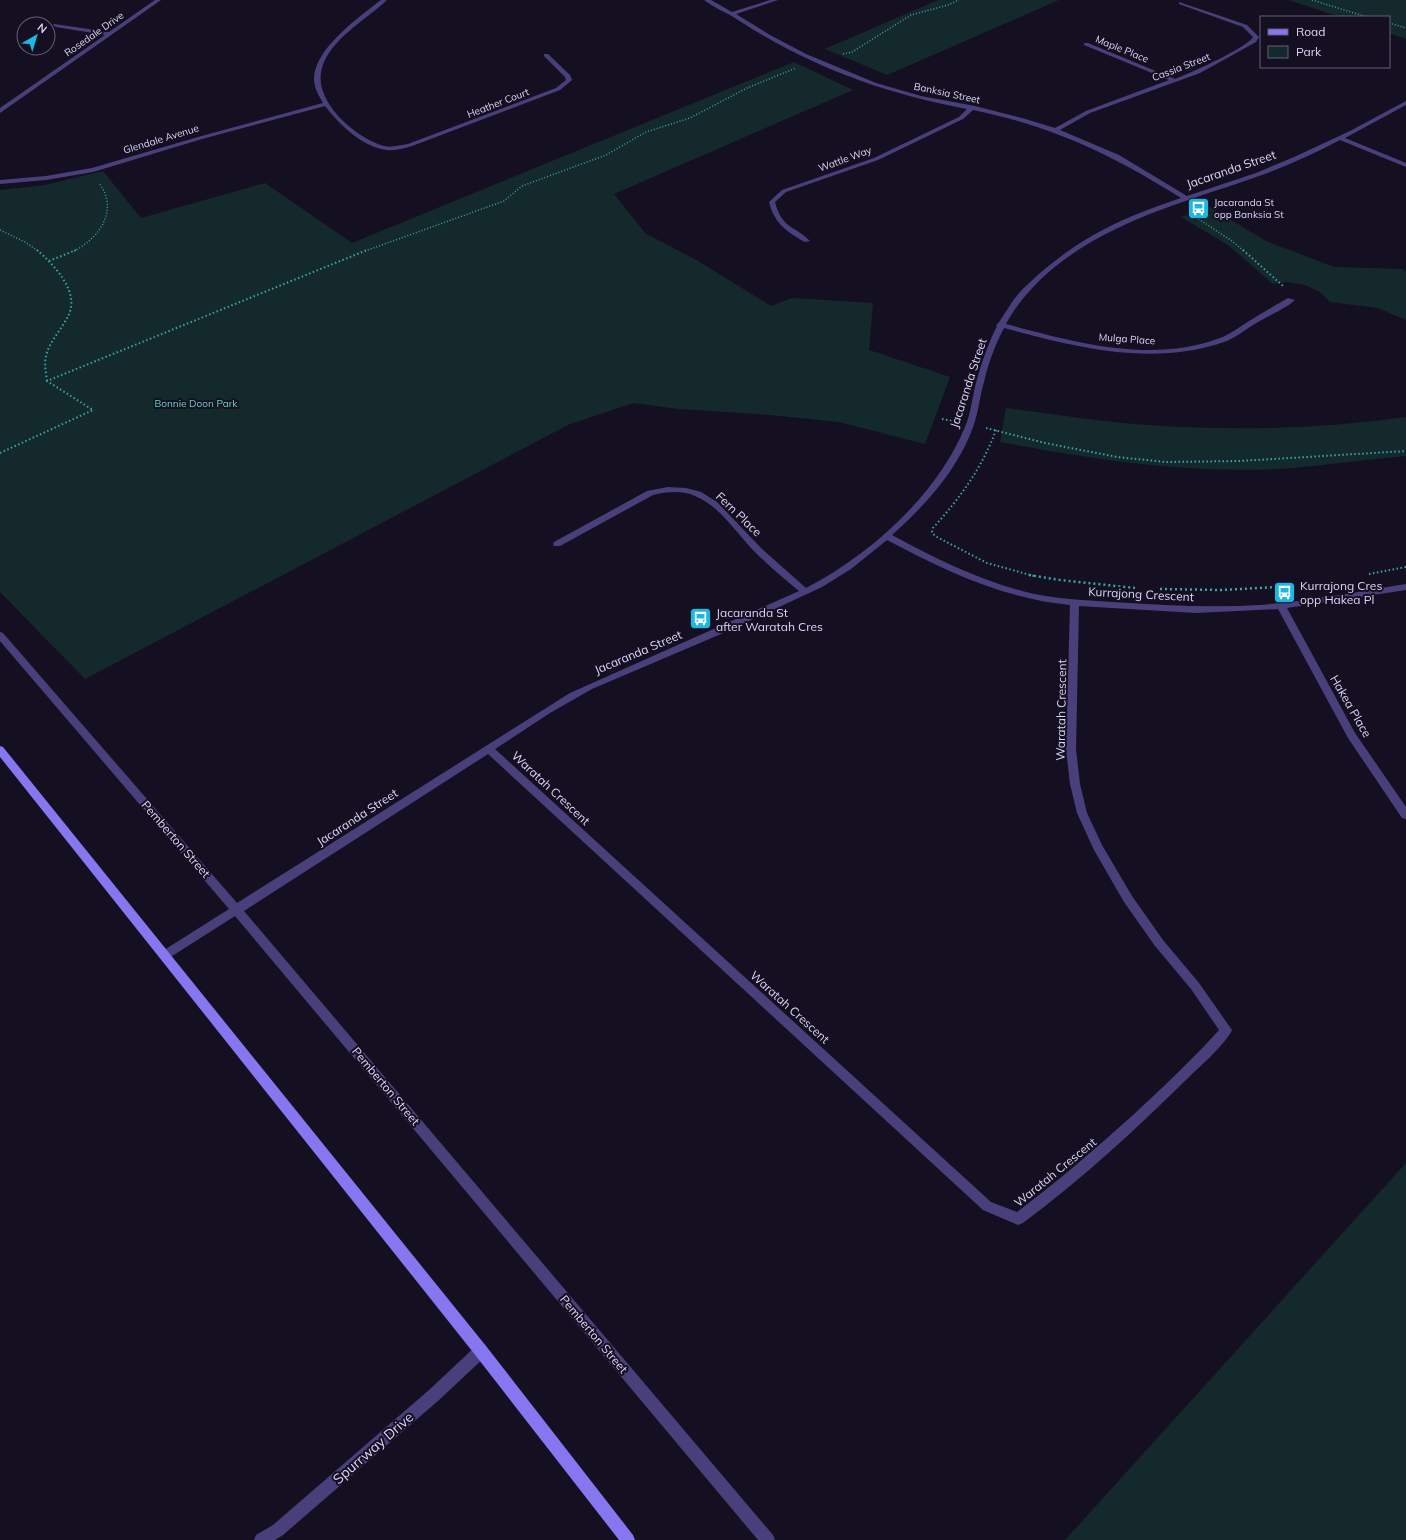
<svg xmlns="http://www.w3.org/2000/svg" width="1406" height="1540" viewBox="0 0 1406 1540" font-family="Mulish,sans-serif">
  <rect width="100%" height="100%" fill="#151021"/>
  <g fill="#14292b">
    <polygon points="938,0 1059,0 887,75 825,49"/>
    <polygon points="1289,0 1406,0 1406,39 1389,33 1389,17 1340,17"/>
    <polygon points="794,62 853,90 614,194 645,233 698,261 771,306 792,298 873,303 869,350 950,377 925,444 839,422 770,415 679,409 633,403 570,424 85,679 0,592 0,190 45,185 103,171 141,218 265,183 352,243"/>
    <polygon points="1210,207 1266,241 1334,267 1403,269 1406,272 1406,320 1378,308 1330,302 1320,292 1305,285 1286,282 1273,284 1228,245 1181,217"/>
    <path d="M1006 408C1053 414 1101 422 1148 425 1234 431 1320 429 1406 417V456C1368 459 1330 465 1292 468 1194 475 1096 460 1000 442Z"/>
    <polygon points="1406,1163 1406,1540 1065,1540"/>
  </g>
  <g fill="none" stroke-linecap="round" stroke-linejoin="round">
    <g stroke="#3ca3a8" stroke-width="1.5" stroke-dasharray="1 2" stroke-linecap="butt">
      <polyline points="1312,0 1367,17"/>
      <polyline points="1389,23 1406,28"/>
      <polyline points="843,54 852,52 911,15 948,5 959,0"/>
      <polyline points="1191,214 1232,241 1244,251"/>
      <polyline points="1193,216 1207,210"/>
      <polyline points="0,230 25,242 38,251"/>
      <path d="M74 251C100 238 119 209 99 183"/>
      <polyline points="365,251 504,201 522,186 606,155 646,132 690,118 747,88 796,68"/>
    </g>
    <g stroke="#3ca3a8" stroke-width="2" stroke-dasharray="1.5 2.5" stroke-linecap="butt">
      <path d="M37 250C53 264 81 292 68 316 62 329 49 342 46 356 44 364 46 373 47 381"/>
      <polyline points="1243,250 1283,286"/>
      <polyline points="49,261 76,250"/>
      <polyline points="942,419 952,421"/>
      <polyline points="986,428 1045,443 1117,457 1166,462 1240,461 1406,451"/>
      <path d="M996 430C982 468 960 498 933 528L932 532 935 536 987 563 1034 576"/>
      <polyline points="0,453 93,410 47,381 367,250"/>
      <polyline points="1369,574 1406,567"/>
    </g>
    <g stroke="#3ca3a8" stroke-width="2.5" stroke-dasharray="2 3" stroke-linecap="butt">
      <polyline points="1029,575 1060,580 1135,588"/>
      <polyline points="1160,589 1222,590 1295,586"/>
    </g>
    <g fill="#49407b" fill-rule="evenodd">
      <polygon points="155,0 161,0 0,113 0,108 105,35 56,27 53,25 54,24 109,32"/>
      <path d="M381 0H387C366 20 330 39 322 68 312 101 356 138 384 146 392 148 400 145 408 144L556 88 566 80 565 77 544 56V54H548L570 75 572 80 560 90 412 146C404 148 396 151 387 150 362 147 340 125 325 106L202 139 93 172 46 180 0 184V180L46 176 92 168 198 137 323 103C319 96 314 88 314 79 314 49 359 17 381 0Z"/>
      <path d="M704 0H711L732 12 770 0H778L736 14 770 35 806 54 876 83 921 96 975 106 1022 118 1055 128 1086 111 1169 80 1084 45V43H1088L1175 79C1188 74 1247 48 1253 37L1243 27 1179 4V2L1247 25 1259 37 1256 42 1200 73 1090 113 1060 130 1119 155 1187 196 1256 173 1294 157 1350 131 1406 101V105L1345 138 1406 163V167L1340 140C1314 154 1287 166 1259 176 1183 203 1102 222 1041 279 1027 293 1015 307 1006 324 1074 342 1151 364 1220 338 1229 335 1238 328 1246 323 1260 314 1274 306 1288 298L1295 300C1285 309 1270 315 1258 322 1247 328 1236 338 1224 342 1151 367 1076 347 1004 328 995 345 988 364 984 382 980 395 979 408 975 421 961 466 927 504 892 535 934 558 977 579 1022 591 1052 599 1082 600 1112 602 1161 605 1210 608 1260 605 1309 601 1357 592 1406 584V590L1287 608 1355 733 1406 807V819L1402 818 1348 738 1278 609 1196 613 1079 606 1076 749 1080 784 1087 813 1102 845 1132 896 1163 940 1199 983 1232 1030C1225 1045 1199 1067 1187 1079 1135 1130 1081 1180 1023 1223L1018 1225 983 1210 488 754 244 911 773 1535 775 1540H758L235 916 169 958 165 960 161 958 159 955 161 952 229 909 0 641V632L3 633 237 903 570 693 799 591C784 579 769 566 755 552 737 534 720 506 695 496 682 490 666 492 653 495L560 546H554L553 544 554 542 647 491 668 487 686 488 701 492 717 502 762 549 806 588C870 555 937 495 965 427 971 413 972 398 976 383 981 364 988 344 997 326L996 325C1001 321 1003 315 1007 310 1012 302 1018 293 1026 286 1074 240 1118 219 1181 198 1113 155 1052 126 973 110L963 119 878 160 786 192 775 202C782 229 794 225 810 241L805 242C787 232 774 223 769 202L782 190 874 158 959 117 967 109C883 93 811 67 738 20 728 13 714 8 704 0ZM887 540C945 571 1005 599 1070 605L1066 749 1070 784 1077 813 1094 850 1124 902 1155 946 1191 989 1219 1030C1192 1060 1162 1088 1132 1116 1095 1149 1057 1182 1017 1212L991 1202 495 749 550 713 592 689 721 634 822 587 851 569Z"/>
      <polygon points="481,1344 486,1346 488,1351 486,1356 439,1400 283,1535 275,1540 254,1540 256,1535 273,1525 429,1390 476,1346"/>
    </g>
    <polygon fill="#8676f0" fill-rule="evenodd" points="0,746 3,747 486,1346 633,1535 635,1540 619,1540 476,1356 0,757"/>
  </g>
  <defs>
    <symbol id="bus-square" viewBox="-11 -11 22 22"><rect x="-9" y="-9" width="18" height="18" rx="4" fill="#19b9e3" stroke="#151021"/><path d="M-5-6H5V4H4V6H2V4H-2V6H-4V4H-5ZM-3.5-4V0h7V-4ZM-3.5 1.2v1.5H-2V1.2ZM2 1.2v1.5H3.5V1.2Z" fill="#fff"/></symbol>
  </defs>
  <g fill-rule="evenodd">
    <use href="#bus-square" x="1186" y="196" width="25" height="25"/>
    <use href="#bus-square" x="1272" y="580" width="25" height="25"/>
    <use href="#bus-square" x="688" y="606" width="25" height="25"/>
  </g>
  <g text-anchor="middle" dominant-baseline="central" stroke-width="4" stroke-linejoin="round" paint-order="stroke">
    <g font-size="10" fill="#ddd5fa" stroke="#151021">
      <text transform="translate(94 34) rotate(-35)">Rosedale Drive</text>
      <text transform="translate(1122 49) rotate(22)">Maple Place</text>
      <text transform="translate(1181 67) rotate(-21)">Cassia Street</text>
      <text transform="translate(947 93) rotate(12)">Banksia Street</text>
      <text transform="translate(498 103) rotate(-21)">Heather Court</text>
      <text transform="translate(161 139) rotate(-17)">Glendale Avenue</text>
      <text transform="translate(845 159) rotate(-20)">Wattle Way</text>
      <text transform="translate(1127 339) rotate(4)">Mulga Place</text>
    </g>
    <g font-size="10" fill="#ddd5fa" stroke="#151021" text-anchor="start">
      <text x="1214" y="202">Jacaranda St<tspan x="1214" dy="12">opp Banksia St</tspan></text>
    </g>
    <g font-size="10" fill="#69d2c3" stroke="#151021">
      <text x="196" y="403">Bonnie Doon Park</text>
    </g>
    <g font-size="12" fill="#ddd5fa" stroke="#151021">
      <text transform="translate(1231 169) rotate(-19)">Jacaranda Street</text>
      <text transform="translate(968 383) rotate(-72)">Jacaranda Street</text>
      <text transform="translate(739 514) rotate(44)">Fern Place</text>
      <text transform="translate(1141 594) rotate(3)">Kurrajong Crescent</text>
      <text transform="translate(638 652) rotate(-23)">Jacaranda Street</text>
      <text transform="translate(1351 706) rotate(60)">Hakea Place</text>
      <text transform="translate(1061 710) rotate(-89)">Waratah Crescent</text>
      <text transform="translate(551 788) rotate(43)">Waratah Crescent</text>
      <text transform="translate(357 817) rotate(-33)">Jacaranda Street</text>
      <text transform="translate(176 839) rotate(49)">Pemberton Street</text>
      <text transform="translate(790 1007) rotate(42)">Waratah Crescent</text>
      <text transform="translate(386 1086) rotate(50)">Pemberton Street</text>
      <text transform="translate(1055 1172) rotate(-39)">Waratah Crescent</text>
      <text transform="translate(594 1334) rotate(50)">Pemberton Street</text>
    </g>
    <g font-size="12" fill="#ddd5fa" stroke="#151021" text-anchor="start">
      <text x="1300" y="585">Kurrajong Cres<tspan x="1300" dy="14">opp Hakea Pl</tspan></text>
      <text x="716" y="612">Jacaranda St<tspan x="716" dy="14">after Waratah Cres</tspan></text>
    </g>
    <g font-size="14" fill="#ddd5fa" stroke="#151021">
      <text transform="translate(373 1448) rotate(-41)">Spurrway Drive</text>
    </g>
  </g>
  <rect x="1260" y="16" width="130" height="52" fill="#151021" stroke="#655f78"/>
  <rect x="1268" y="29" width="20" height="6" fill="#8676f0" stroke="#655f78"/>
  <text x="1296" y="36" font-size="12" fill="#ddd5fa">Road</text>
  <rect x="1268" y="46" width="20" height="12" fill="#14292b" stroke="#655f78"/>
  <text x="1296" y="56" font-size="12" fill="#ddd5fa">Park</text>
  <g transform="translate(36 36) rotate(38)"><circle r="19" fill="#151021" stroke="#655f78"/>
  <path d="M0-3L7 15L0 10L-7 15Z" fill="#19b9e3"/>
  <text y="-6" font-size="11" font-weight="bold" text-anchor="middle" fill="#ddd5fa">N</text>
  </g>
</svg>
